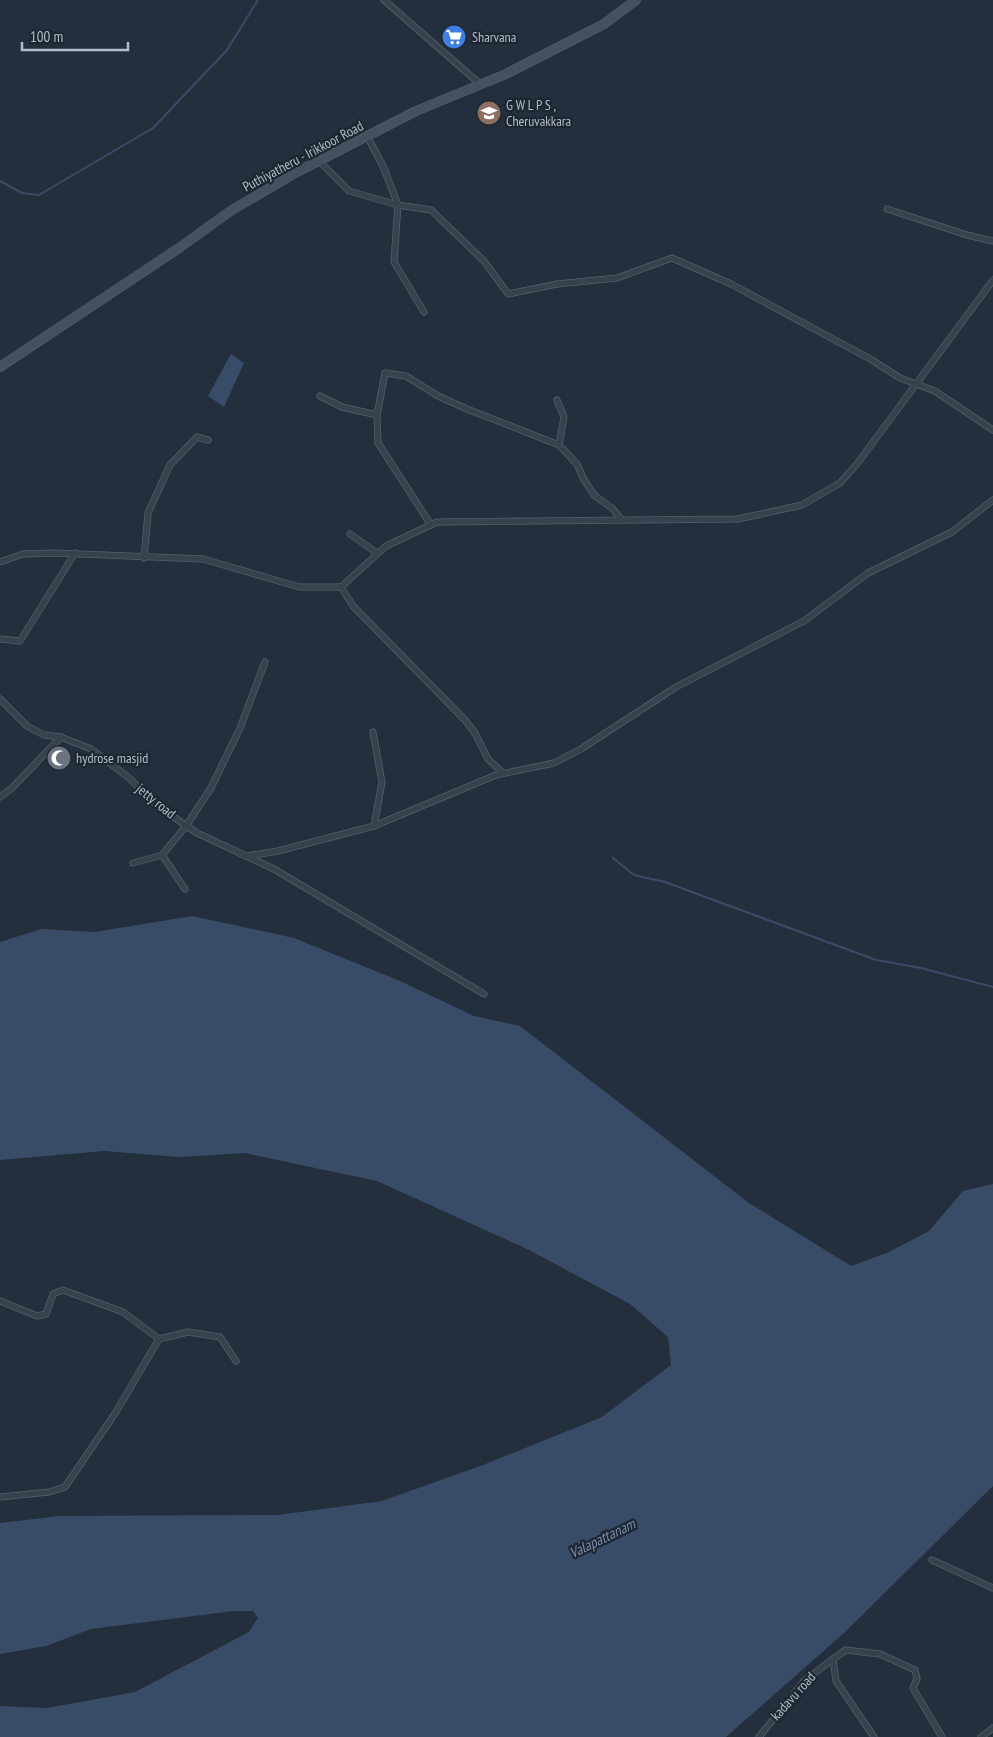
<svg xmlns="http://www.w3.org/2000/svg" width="993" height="1737" viewBox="0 0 993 1737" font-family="'PT Sans Narrow',sans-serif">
  <rect width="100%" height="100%" fill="#242f3e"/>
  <g fill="#394c67">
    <polygon points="231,354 244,363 224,407 208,396"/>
    <polygon points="192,916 294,938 400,981 474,1016 520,1026 749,1203 851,1266 889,1252 929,1231 963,1191 993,1184 993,1486 844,1633 726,1737 0,1737 0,1706 47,1708 135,1692 249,1632 258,1618 253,1611 233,1611 91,1629 46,1646 0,1654 0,1523 60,1516 278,1515 382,1501 483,1465 602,1417 671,1365 668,1337 630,1304 527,1249 377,1181 245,1153 179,1157 104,1151 0,1160 0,942 41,929 95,932"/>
  </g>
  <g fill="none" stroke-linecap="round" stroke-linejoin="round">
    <g stroke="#394c67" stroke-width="2">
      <polyline points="0,181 22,193 39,195 153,128 227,50 258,0"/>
      <polyline points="613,858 634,875 665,882 876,960 921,968 993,987"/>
    </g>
    <defs>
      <g id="minor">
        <polyline points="384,0 480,84"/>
        <polyline points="367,136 383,166 398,205 394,262 424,312"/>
        <polyline points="319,161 349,191 398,205 431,210 484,261 508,294 557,284 617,278 672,258 731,284 872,360 900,378 935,391 993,430"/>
        <polyline points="887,209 967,235 993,241"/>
        <polyline points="320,396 342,407 377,415"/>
        <polyline points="557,400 564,417 559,445"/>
        <polyline points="431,525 378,443 377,415 385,373 406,376 438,396 467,409 559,445 577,464 584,480 595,496 612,508 621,519"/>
        <polyline points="350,534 377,553"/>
        <polyline points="144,558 148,513 170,465 197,437 208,440"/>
        <polyline points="0,562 23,554 55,553 203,559 299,587 341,587 386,546 437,522 738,519 802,505 840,483 857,464 993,280"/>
        <polyline points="341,587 353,606 465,720 475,733 488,759 503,773"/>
        <polyline points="0,639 20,641 75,553"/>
        <polyline points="0,699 27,726 44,735 61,737 91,749 128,777 159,807 197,833 274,869 484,994"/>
        <polyline points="373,732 382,782 374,826"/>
        <polyline points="0,797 12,788 61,737"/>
        <polyline points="240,854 247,856 278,851 374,826 496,775 554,763 581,749 676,687 804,621 868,573 952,532 993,500"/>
        <polyline points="162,855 185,889"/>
        <polyline points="133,863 162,855 186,826 211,788 240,728 265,662"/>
        <polyline points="0,1301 37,1316 46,1314 53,1294 63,1290 123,1312 159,1339"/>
        <polyline points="0,1497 49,1492 65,1487 116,1412 159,1339 188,1332 220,1337 236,1361"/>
        <polyline points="932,1560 993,1588"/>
        <polyline points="833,1659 846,1650 880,1654 915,1670 917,1679 913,1688 942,1737"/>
        <polyline points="759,1737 804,1681 833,1659 836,1681 874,1737"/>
        <polyline points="981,1737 993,1728"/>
      </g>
      <polyline id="secondary" points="0,367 179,248 232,210 297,172 416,111 506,74 604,24 636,0"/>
    </defs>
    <use href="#minor" stroke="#565f6c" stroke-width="7"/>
    <use href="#secondary" stroke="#565f6c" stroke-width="10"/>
    <use href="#minor" stroke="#38414e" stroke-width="5.5"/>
    <use href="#secondary" stroke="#465061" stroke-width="9"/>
  </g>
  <defs>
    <symbol id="supermarket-disc" viewBox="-11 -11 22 22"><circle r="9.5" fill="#3f7fe0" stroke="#1d2633"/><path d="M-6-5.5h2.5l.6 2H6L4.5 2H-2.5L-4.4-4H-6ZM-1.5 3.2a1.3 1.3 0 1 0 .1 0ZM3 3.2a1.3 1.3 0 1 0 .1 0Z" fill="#fff"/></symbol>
    <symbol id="school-disc" viewBox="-11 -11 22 22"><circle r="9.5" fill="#8d6e63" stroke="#1d2633"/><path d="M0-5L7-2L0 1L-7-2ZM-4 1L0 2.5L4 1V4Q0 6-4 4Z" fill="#fff"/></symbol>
    <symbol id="mosque-disc" viewBox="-11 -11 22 22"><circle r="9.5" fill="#6b7280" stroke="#1d2633"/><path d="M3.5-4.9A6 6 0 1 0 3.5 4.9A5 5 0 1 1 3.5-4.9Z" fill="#fff"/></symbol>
  </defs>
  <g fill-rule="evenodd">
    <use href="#supermarket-disc" x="440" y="23" width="28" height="28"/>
    <use href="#school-disc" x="475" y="99" width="28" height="28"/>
    <use href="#mosque-disc" x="45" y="744" width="28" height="28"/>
  </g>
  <g text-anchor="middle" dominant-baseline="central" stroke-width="4.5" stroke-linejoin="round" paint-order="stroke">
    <g font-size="14" fill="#b4bcc9" stroke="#1d2633" text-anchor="start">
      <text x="472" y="37">Sharvana</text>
      <text x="506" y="105">G W L P S ,<tspan x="506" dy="16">Cheruvakkara</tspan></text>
      <text x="76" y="758">hydrose masjid</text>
    </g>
    <g font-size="14" fill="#b4bcc9" stroke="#1d2633">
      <text transform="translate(303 156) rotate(-28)">Puthiyatheru - Irikkoor Road</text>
      <text transform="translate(156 801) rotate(39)">jetty road</text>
      <text transform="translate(793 1696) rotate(-48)">kadavu road</text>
    </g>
    <g font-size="15" font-style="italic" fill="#7c92b1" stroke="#1d2633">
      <text transform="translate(602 1538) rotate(-26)">Valapattanam</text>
    </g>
  </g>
  <path d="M22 42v8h106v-8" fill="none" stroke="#b4bcc9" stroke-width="2.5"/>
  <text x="30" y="42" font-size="15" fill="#b4bcc9" stroke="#1d2633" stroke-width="4" paint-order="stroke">100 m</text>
</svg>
